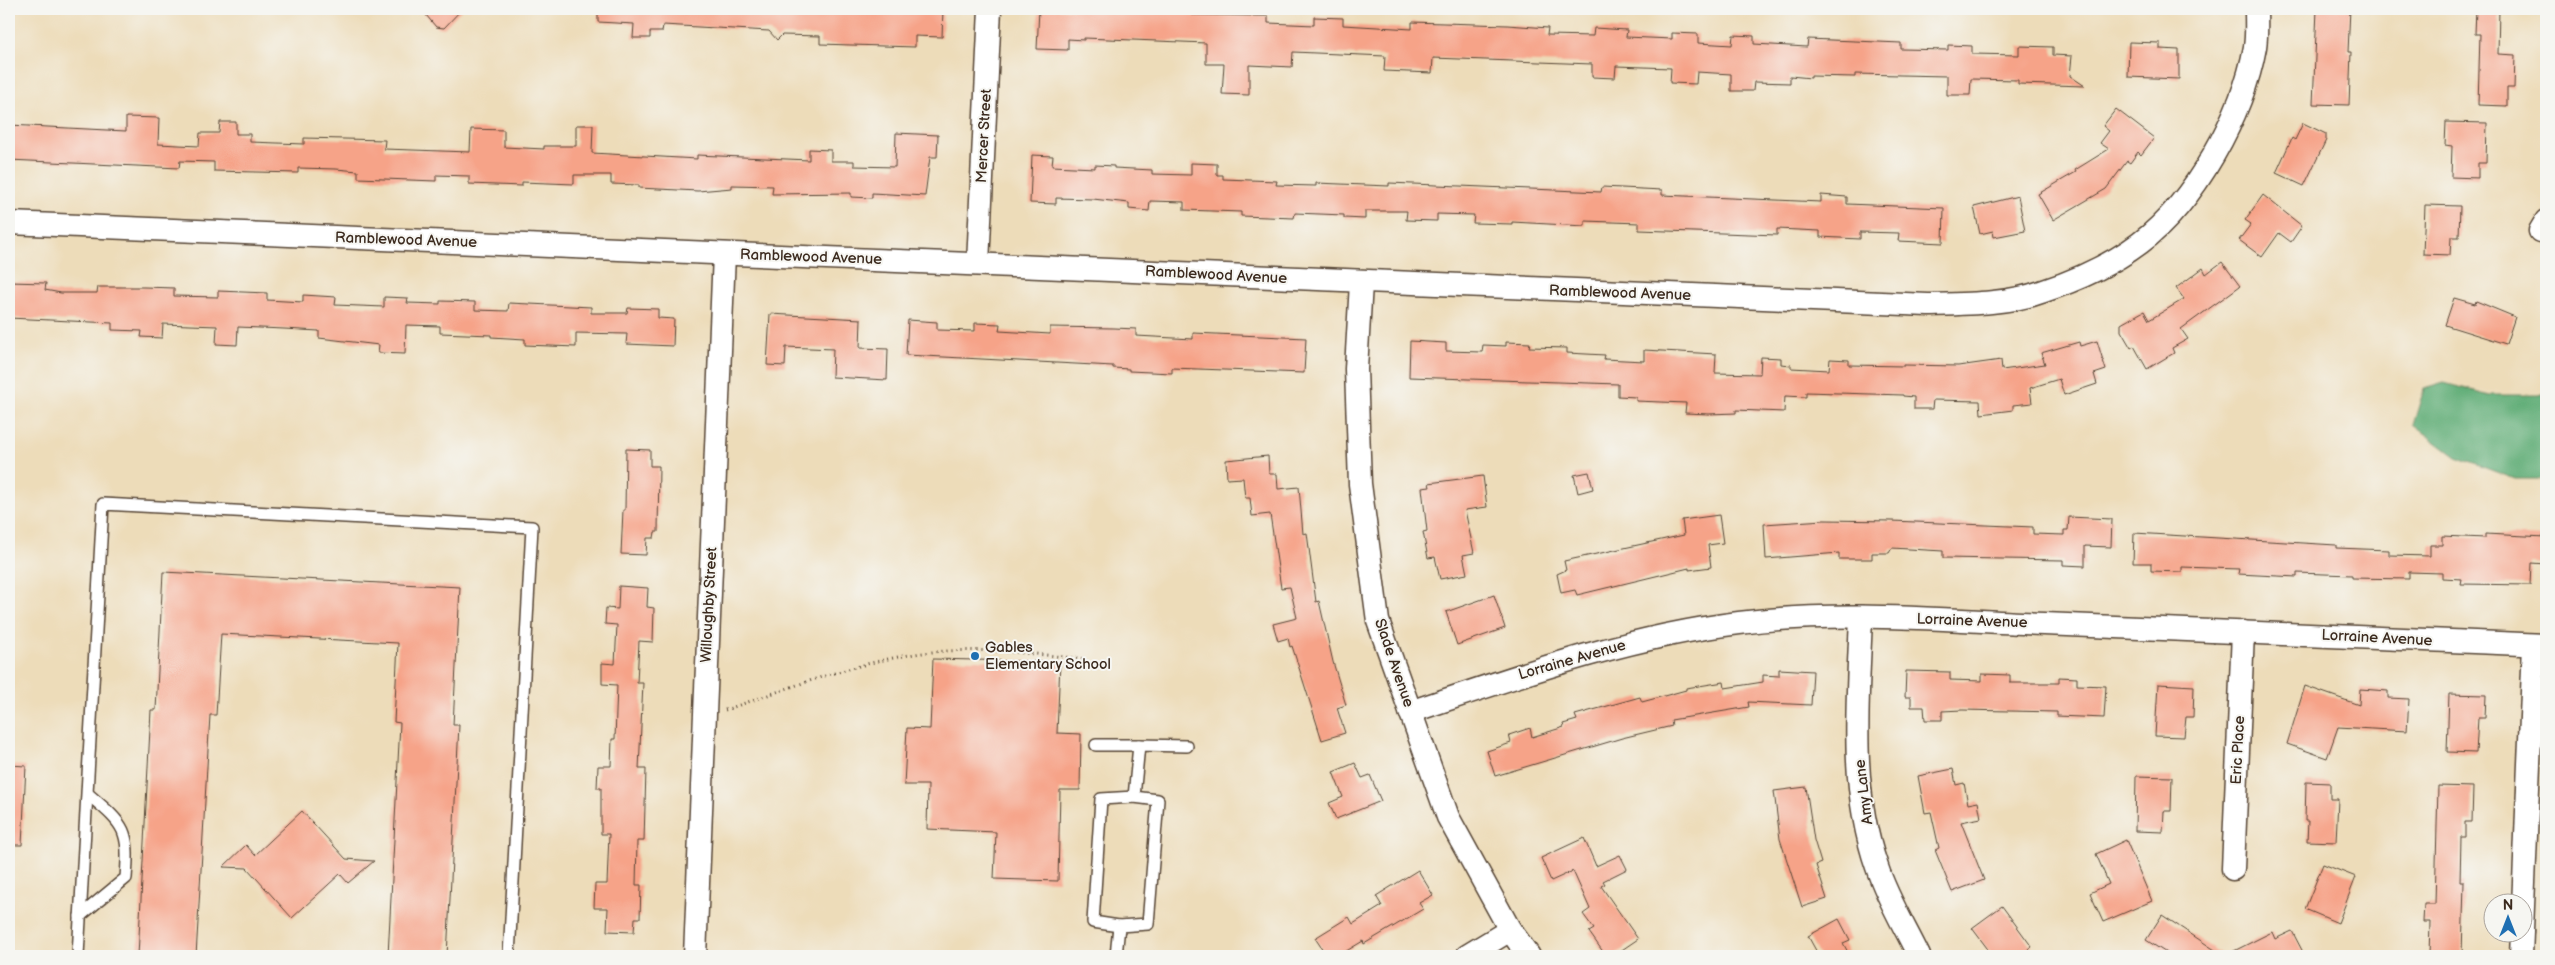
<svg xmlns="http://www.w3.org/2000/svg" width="2555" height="965" viewBox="0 0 2555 965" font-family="'Balsamiq Sans',sans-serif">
  <rect width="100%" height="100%" fill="#f6f6f2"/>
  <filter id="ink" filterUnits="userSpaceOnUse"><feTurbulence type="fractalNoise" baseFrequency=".02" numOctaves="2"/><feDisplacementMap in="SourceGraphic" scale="10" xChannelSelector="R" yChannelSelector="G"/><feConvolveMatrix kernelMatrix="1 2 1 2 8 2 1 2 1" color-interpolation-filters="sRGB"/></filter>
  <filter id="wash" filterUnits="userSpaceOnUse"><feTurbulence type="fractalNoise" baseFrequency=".0096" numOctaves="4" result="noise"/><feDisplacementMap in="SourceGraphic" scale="20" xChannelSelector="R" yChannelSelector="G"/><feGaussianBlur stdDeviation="1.12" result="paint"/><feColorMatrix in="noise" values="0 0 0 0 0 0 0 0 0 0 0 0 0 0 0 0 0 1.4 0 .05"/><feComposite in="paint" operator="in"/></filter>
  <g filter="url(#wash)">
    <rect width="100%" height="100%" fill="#eddcb9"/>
    <polygon fill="#62ae78" stroke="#4e6c4b" points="2444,383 2490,395 2539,395 2546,393 2546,479 2515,479 2456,457 2413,425 2424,389"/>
    <g id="blocks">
      <g fill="#f6a388">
        <polygon points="421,9 462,9 444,28 436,27"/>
        <polygon points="598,9 943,9 942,37 915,36 915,47 820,44 820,36 782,35 777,40 769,31 663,25 662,32 650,32 650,38 633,38 634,24 598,22"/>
        <polygon points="1039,9 1192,11 1192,15 1268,16 1268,23 1314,25 1314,17 1343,18 1343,25 1412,29 1412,22 1507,25 1548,28 1547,35 1593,36 1594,28 1627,30 1626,37 1672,39 1672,33 1698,34 1698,43 1732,45 1733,35 1754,36 1754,44 1807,47 1808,39 1901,43 1901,49 1948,50 1948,45 1972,46 1972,54 2019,55 2019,46 2053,47 2053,55 2072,56 2070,76 2085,86 2018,84 2018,80 1971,79 1970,95 1947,95 1947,76 1855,74 1855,77 1811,76 1811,78 1790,76 1790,83 1754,82 1753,91 1731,91 1731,74 1697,72 1696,84 1670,83 1671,68 1616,66 1615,78 1592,77 1592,64 1433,58 1432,73 1384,71 1385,56 1293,52 1292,67 1249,65 1249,95 1222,94 1224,64 1206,64 1206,43 1084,38 1084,40 1068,39 1068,50 1037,49"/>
        <polygon points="2317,9 2350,9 2348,52 2351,52 2349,105 2313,104"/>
        <polygon points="2476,9 2499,9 2498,54 2515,55 2514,88 2507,88 2507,106 2478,105 2480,34 2475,34"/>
        <polygon points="2129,42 2160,43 2160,49 2179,50 2179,79 2128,77"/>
        <polygon points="2116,109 2154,138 2141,155 2138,152 2130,163 2127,161 2106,189 2053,220 2038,194 2076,172 2075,170 2109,149 2100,143 2109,131 2103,126"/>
        <polygon points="126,117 159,118 158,144 199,146 200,133 219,133 220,122 236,122 236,134 250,134 250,142 304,144 304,138 385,140 384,149 470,152 471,129 504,130 504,147 544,149 544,146 576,146 576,125 593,125 592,153 697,159 697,155 809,160 809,149 831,150 831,161 854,161 854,166 895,167 896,133 938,135 937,157 930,157 925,196 872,193 872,198 851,197 851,193 772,194 773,186 732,185 732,188 698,191 639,188 639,185 611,184 611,175 574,175 574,184 522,182 522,186 469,184 469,176 436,175 436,181 358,178 358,171 336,169 298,168 298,173 214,171 214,162 180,161 179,168 9,160 9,125 126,131"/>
        <polygon points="2446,122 2487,123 2486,163 2478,163 2478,178 2451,177 2452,146 2445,145"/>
        <polygon points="2303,123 2326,134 2326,140 2304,186 2276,173 2292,138 2295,140"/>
        <polygon points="1032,155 1053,156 1052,166 1095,168 1095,165 1114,166 1114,168 1152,170 1152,174 1191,175 1191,163 1217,164 1217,175 1223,175 1223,179 1277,181 1276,185 1316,186 1316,183 1389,186 1389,183 1601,192 1602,187 1662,190 1662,195 1821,202 1821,195 1847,197 1847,204 1944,208 1943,243 1898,241 1899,233 1860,232 1860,239 1820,237 1820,231 1777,229 1777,235 1639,230 1639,223 1585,221 1585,226 1512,222 1512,224 1473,223 1474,215 1437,214 1437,221 1406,220 1407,211 1365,211 1365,219 1344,218 1344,215 1295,213 1294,218 1241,216 1241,212 1184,210 1184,202 1150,201 1149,211 1129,209 1129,203 1093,199 1056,198 1056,204 1030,203"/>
        <polygon points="2263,195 2302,226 2291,242 2279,233 2262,257 2239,240 2251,224 2245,220"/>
        <polygon points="2018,196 2025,231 1994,237 1993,231 1980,234 1974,207"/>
        <polygon points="2425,205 2460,206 2459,237 2451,237 2450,255 2423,254"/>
        <polygon points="2222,262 2240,286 2181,329 2188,339 2172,348 2174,353 2147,369 2134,346 2131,348 2121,331 2121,324 2144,311 2149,320 2184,299 2176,288 2203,268 2206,274"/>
        <polygon points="9,282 46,283 45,290 61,293 97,293 98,287 144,287 174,288 174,296 218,297 218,291 267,293 267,300 303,302 303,295 336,297 335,305 384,307 384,297 408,298 407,303 440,304 440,301 475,302 475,310 508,311 509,303 591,307 591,313 627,313 628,308 658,309 658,318 674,319 673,346 626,344 627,334 576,333 576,347 525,345 525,339 491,337 491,335 440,333 440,326 406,325 405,354 378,353 379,345 319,338 319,331 284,329 238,327 237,345 216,344 217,326 163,324 162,338 141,337 142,331 112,330 112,323 9,318"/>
        <polygon points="2454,298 2475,304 2476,301 2515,317 2506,344 2445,325"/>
        <polygon points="770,314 861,319 860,348 888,349 887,380 832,377 833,349 786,347 785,366 767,365"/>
        <polygon points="908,320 937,322 937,330 975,331 975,323 1000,324 999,331 1050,334 1050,327 1114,328 1136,329 1136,336 1193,339 1193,333 1306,338 1304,373 1172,368 1172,373 1129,371 1129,369 1113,368 1113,366 906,355"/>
        <polygon points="1410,341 1446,343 1446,351 1482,352 1483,345 1506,346 1506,342 1530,343 1529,347 1567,348 1567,353 1605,355 1604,359 1644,361 1644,350 1716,354 1715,373 1760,374 1761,357 1781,358 1781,364 1791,365 1791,368 1829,370 1830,359 1849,360 1849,365 1904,366 1904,365 1958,366 2001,360 2002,370 2045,364 2041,353 2079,342 2080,346 2097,341 2106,370 2094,374 2097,384 2064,395 2059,379 2030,388 2032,403 2013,405 2013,410 1981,414 1980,401 1933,400 1932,409 1914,409 1914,397 1903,396 1903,395 1806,392 1806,397 1785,396 1784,412 1736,410 1736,413 1709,414 1685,413 1686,403 1636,401 1636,397 1618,396 1618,384 1409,377"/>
        <polygon points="626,449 650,450 650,466 659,466 658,532 655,532 654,538 647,538 646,555 621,554 623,510 625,510"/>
        <polygon points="1268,456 1269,474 1277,474 1278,489 1299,487 1303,534 1307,533 1316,602 1319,601 1333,662 1346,705 1337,708 1345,733 1322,740 1292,646 1290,647 1288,638 1278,641 1273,624 1297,618 1290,587 1281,588 1270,514 1252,516 1250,498 1245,498 1243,478 1227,479 1226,460"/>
        <polygon points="1589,472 1593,489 1578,493 1574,475"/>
        <polygon points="1483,476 1487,507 1465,510 1474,553 1463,555 1467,574 1440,579 1435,557 1428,558 1423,532 1427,531 1422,488 1430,487 1429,483"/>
        <polygon points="1719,515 1723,543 1708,545 1711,567 1689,570 1689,568 1577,595 1575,590 1561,593 1557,574 1566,570 1564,561 1684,535 1682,520"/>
        <polygon points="2069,517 2112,519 2111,547 2085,546 2085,566 2063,565 2063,560 1943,558 1943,551 1892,548 1889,553 1872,553 1872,559 1839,559 1839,553 1766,559 1764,524 1824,520 1892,521 2033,527 2033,534 2064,535 2064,530 2068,530"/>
        <polygon points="2134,533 2336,545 2336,548 2389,550 2389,555 2430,556 2430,545 2442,545 2442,536 2485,538 2485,534 2546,537 2546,564 2531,563 2530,585 2461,584 2462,579 2442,578 2442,573 2409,572 2409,579 2352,578 2352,575 2297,573 2297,577 2238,574 2239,569 2182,567 2182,572 2151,571 2151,563 2133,563"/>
        <polygon points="163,572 460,587 453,725 459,725 447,956 388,956 400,723 394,722 398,643 221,634 216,715 210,715 196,956 138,956 151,710 156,710"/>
        <polygon points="619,586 648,588 647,607 654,608 653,642 639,641 637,683 643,683 639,769 646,769 644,841 637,841 636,885 641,885 640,918 635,918 634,932 607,931 608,908 594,908 595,884 607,884 609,834 601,834 601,788 597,788 598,766 611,766 612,739 615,739 617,685 602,684 602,663 615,664 617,625 605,624 606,608 618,609"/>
        <polygon points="1494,595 1505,628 1457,645 1446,612"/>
        <polygon points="933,659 1060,662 1057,733 1081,734 1080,790 1060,790 1058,881 994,879 996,832 927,829 928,785 904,785 907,728 930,729"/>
        <polygon points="1779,669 1813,671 1811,705 1748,702 1749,707 1671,720 1672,726 1622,738 1495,776 1487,751 1511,743 1509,735 1530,728 1532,737 1564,727 1563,724 1577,720 1575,715 1640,697 1642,702 1686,690 1686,688 1724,682 1725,688 1763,682 1763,675 1779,676"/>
        <polygon points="1906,671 1950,672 1950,680 1982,681 1982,674 2010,675 2010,683 2059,683 2059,677 2077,678 2077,685 2106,686 2104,718 2057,716 2057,712 1962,710 1942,711 1942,720 1925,720 1924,707 1911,707 1911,697 1905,697"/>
        <polygon points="2158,684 2194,686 2193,717 2186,717 2184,737 2155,736"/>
        <polygon points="2305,686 2359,705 2360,689 2388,691 2388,698 2409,699 2407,731 2338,727 2327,758 2287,744"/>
        <polygon points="2449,694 2486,695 2485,718 2478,718 2476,753 2447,752"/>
        <polygon points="1355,763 1362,778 1370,775 1381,801 1336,819 1329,803 1343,797 1333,772"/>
        <polygon points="9,765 26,766 22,845 9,845"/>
        <polygon points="1953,769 1956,785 1964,783 1968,804 1978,802 1981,818 1961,822 1984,880 1952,892 1935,850 1939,848 1931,812 1925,813 1918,776"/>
        <polygon points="2136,776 2172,777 2171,811 2164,811 2163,832 2135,831"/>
        <polygon points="2306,782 2330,783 2330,799 2338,799 2336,842 2307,841 2308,821 2305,821"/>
        <polygon points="2438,786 2473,787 2472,822 2465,822 2465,837 2461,837 2460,882 2464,882 2462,956 2429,956 2430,922 2423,922 2424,904 2435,904"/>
        <polygon points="1806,787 1814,840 1821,863 1816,865 1827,899 1802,907 1780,839 1774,791"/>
        <polygon points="302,811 346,859 374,861 348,883 340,874 292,918 247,868 223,867 246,845 255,855"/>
        <polygon points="1584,838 1596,866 1620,855 1627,869 1603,881 1605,884 1601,886 1638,939 1613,956 1606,956 1589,932 1594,929 1583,914 1590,909 1573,871 1551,881 1541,858"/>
        <polygon points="2126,840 2152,901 2103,922 2090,893 2109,884 2096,854"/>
        <polygon points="2323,864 2356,877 2338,923 2305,909"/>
        <polygon points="1418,870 1433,895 1419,903 1423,909 1364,944 1363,941 1338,956 1327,956 1315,938 1349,917 1353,924 1382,906 1376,896"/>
        <polygon points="2002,906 2032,947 2019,956 1993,956 1972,928"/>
        <polygon points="2162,915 2224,956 2272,932 2275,939 2292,931 2305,956 2171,956 2146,940"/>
        <polygon points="1839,919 1850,940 1843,943 1850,956 1819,956 1808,936"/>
      </g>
    </g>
  </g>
  <g filter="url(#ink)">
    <use href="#blocks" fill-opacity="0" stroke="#564535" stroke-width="1"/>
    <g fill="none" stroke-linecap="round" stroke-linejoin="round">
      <defs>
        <g id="service">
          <polyline points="1096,745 1139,745"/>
          <polygon points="1134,797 1158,800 1148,924 1119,926 1093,922 1101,799"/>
          <polyline points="1134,797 1139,745 1187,746"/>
          <path d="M80 916 126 878C130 828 124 825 88 794"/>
          <polyline points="78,956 103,504 532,527 509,956"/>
          <polyline points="1116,956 1119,926"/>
        </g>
        <g id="minor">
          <path d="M9 223 1928 305C1963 304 2009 304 2041 292 2075 281 2112 264 2140 243 2195 202 2243 114 2255 47 2257 35 2256 21 2256 9"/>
          <polyline points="2540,231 2546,221"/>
          <polyline points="978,264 990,9"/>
          <polyline points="1361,283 1356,369 1360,484 1378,621 1448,817 1510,930 1529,956"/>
          <path d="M1861 617C1858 699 1849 788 1877 867 1887 898 1905 927 1919 956"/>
          <path d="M1410 712C1518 676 1625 637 1739 623 1839 610 1943 620 2044 624 2212 631 2379 639 2546 645"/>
          <polyline points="2233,869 2243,632"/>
          <polyline points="2522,930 2534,645"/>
          <polyline points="695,956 724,254"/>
          <polyline points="1467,956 1510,930"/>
          <polyline points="2521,956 2522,932"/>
        </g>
      </defs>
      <use href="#service" stroke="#564535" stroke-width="14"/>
      <use href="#minor" stroke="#564535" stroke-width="25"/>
      <path stroke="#564535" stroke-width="3" stroke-dasharray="1 4" stroke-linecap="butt" d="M725 710C786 689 851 664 915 654 971 646 1027 653 1083 659"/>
      <use href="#service" stroke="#fff" stroke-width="11"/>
      <use href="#minor" stroke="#fff" stroke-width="22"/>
    </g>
  </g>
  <circle fill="#1f6fb2" stroke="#f6f6f2" stroke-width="2" cx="975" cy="656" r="5"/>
  <g text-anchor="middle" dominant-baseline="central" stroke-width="4" stroke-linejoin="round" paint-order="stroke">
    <g font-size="15" fill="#3b2a1e" stroke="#f6f6f2">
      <text transform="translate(984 136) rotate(-87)">Mercer Street</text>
      <text transform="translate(406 240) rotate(2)">Ramblewood Avenue</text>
      <text transform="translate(811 257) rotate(2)">Ramblewood Avenue</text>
      <text transform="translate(1216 275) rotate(3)">Ramblewood Avenue</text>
      <text transform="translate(1620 293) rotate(2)">Ramblewood Avenue</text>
      <text transform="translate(709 605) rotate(-87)">Willoughby Street</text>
      <text transform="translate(1972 621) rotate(2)">Lorraine Avenue</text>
      <text transform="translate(2377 638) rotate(3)">Lorraine Avenue</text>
      <text transform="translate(1572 660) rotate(-16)">Lorraine Avenue</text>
      <text transform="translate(1394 663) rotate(71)">Slade Avenue</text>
      <text transform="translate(2238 750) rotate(-87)">Eric Place</text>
      <text transform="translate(1864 792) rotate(-97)">Amy Lane</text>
    </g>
    <g font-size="15" fill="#3b2a1e" stroke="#f6f6f2" text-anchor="start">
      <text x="985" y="647">Gables<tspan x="985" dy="17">Elementary School</tspan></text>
    </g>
  </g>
  <rect width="2555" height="965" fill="none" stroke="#f6f6f2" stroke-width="30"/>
  <g transform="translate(2508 918)"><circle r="24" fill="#f6f6f2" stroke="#aba49d"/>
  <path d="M0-4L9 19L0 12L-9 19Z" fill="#1f6fb2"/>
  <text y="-8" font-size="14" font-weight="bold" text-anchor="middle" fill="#3b2a1e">N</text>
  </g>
</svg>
